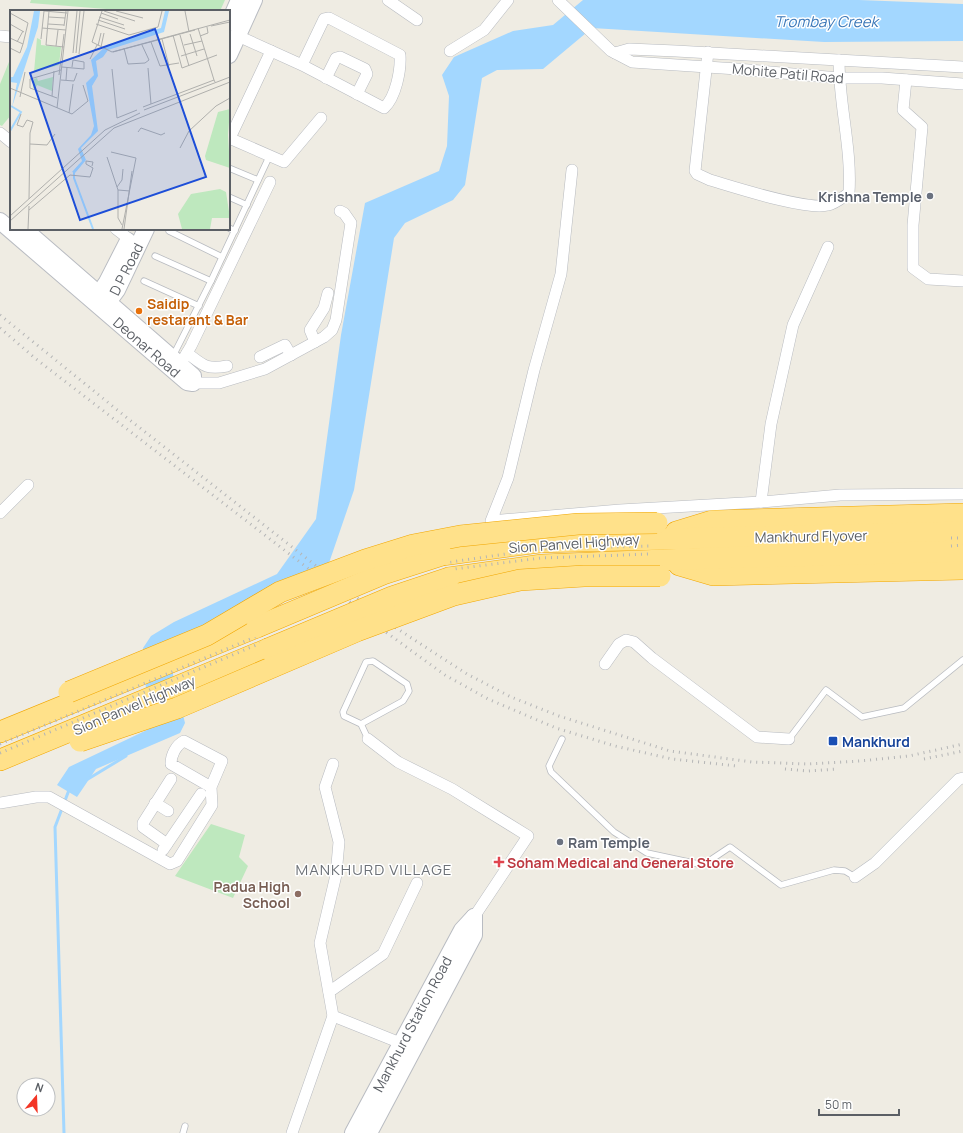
<svg xmlns="http://www.w3.org/2000/svg" width="963" height="1133" viewBox="0 0 963 1133" font-family="Manrope,sans-serif">
  <rect width="100%" height="100%" fill="#efece3"/>
  <g fill="#bee8be">
    <polygon points="31,0 225,0 220,11 132,11 30,3"/>
    <polygon points="11,57 11,115 2,126 0,125 0,84"/>
    <polygon points="211,824 245,835 239,857 248,866 233,898 175,876"/>
  </g>
  <polygon fill="#a3d7ff" points="583,0 859,0 963,4 963,41 824,42 592,28 543,69 497,70 482,78 465,185 453,200 405,223 394,238 354,490 329,563 169,658 185,723 180,733 96,769 77,797 57,785 69,767 149,729 143,648 151,636 174,622 277,574 316,519 341,335 365,203 439,171 447,146 449,96 442,75 454,57 513,31 553,25"/>
  <g fill="none" stroke-linecap="round" stroke-linejoin="round">
    <g stroke="#a3d7ff" stroke-width="3">
      <polyline points="88,779 126,756"/>
      <polyline points="64,1133 55,827 69,790"/>
    </g>
    <defs>
      <g id="lane">
        <polyline points="229,168 258,180"/>
        <polyline points="229,197 247,205"/>
        <polyline points="229,228 235,231"/>
        <polyline points="169,231 222,257"/>
        <polyline points="155,256 211,281"/>
        <polyline points="144,281 199,306"/>
        <polyline points="173,356 211,281 269,157"/>
        <polyline points="361,724 403,701 409,691 407,684 373,661 366,662 343,712 344,716 361,724 368,739"/>
        <polyline points="562,739 549,766 551,772 614,832 647,853 703,865 730,847 781,885 834,870 845,871 855,877"/>
        <polyline points="789,739 826,690 862,717 904,708 963,660"/>
        <polyline points="183,1133 185,1126"/>
      </g>
      <g id="street">
        <polyline points="388,0 417,20"/>
        <polyline points="558,0 611,51 632,62 737,69 839,78 882,78 963,84"/>
        <polyline points="0,36 11,37"/>
        <path d="M238 36 302 65 384 108C396 97 401 70 400 55L329 18 324 19 302 65"/>
        <polyline points="450,51 484,30 508,0"/>
        <path d="M708 52 695 171 697 174 710 180C734 187 807 211 828 205 835 204 843 197 849 193 852 149 839 105 839 60"/>
        <polyline points="615,53 629,49 676,51 963,67"/>
        <polyline points="326,78 336,58 340,57 365,69 367,74 357,94"/>
        <polyline points="906,80 903,110 922,127 913,225 913,268 928,279 963,281"/>
        <polyline points="0,133 11,142"/>
        <polyline points="229,138 284,162 321,118"/>
        <polyline points="230,138 271,51"/>
        <polyline points="572,170 561,274 534,370 508,478 491,521 620,510 761,502 840,495 963,494"/>
        <polyline points="116,229 129,239"/>
        <polyline points="315,342 310,330 324,308 328,293"/>
        <path d="M187 353C203 365 206 370 227 366"/>
        <polyline points="260,357 285,345 291,355"/>
        <polyline points="177,370 191,346 270,182"/>
        <polyline points="193,383 219,383 265,369 324,337 332,330 336,320 351,223 344,213 340,211"/>
        <polyline points="761,502 771,424 793,325 828,247"/>
        <polyline points="0,513 28,485"/>
        <polyline points="605,664 619,644 626,640 634,642 652,658 757,737 789,739"/>
        <polyline points="368,739 398,762 452,789 528,836 474,917"/>
        <polyline points="333,764 325,787 339,842 336,875 320,943 333,1016 408,1046"/>
        <path d="M0 803 36 797H49L170 864 177 861 212 805 211 787 171 764C171 755 176 745 184 741L222 761 211 787"/>
        <polyline points="155,803 168,811"/>
        <polyline points="167,844 143,827 143,823 171,779"/>
        <polyline points="163,850 201,794"/>
        <polyline points="855,877 875,863 959,779 963,778"/>
        <polyline points="329,992 383,954 417,883"/>
        <polyline points="292,1133 333,1016"/>
      </g>
      <g id="secondary">
        <polyline points="229,23 239,0"/>
        <polyline points="229,55 254,0"/>
        <polyline points="0,221 187,382 193,383 193,376 24,229"/>
        <polyline points="94,301 107,282 128,241"/>
        <polyline points="103,309 117,290 146,229"/>
        <polyline points="353,1133 462,930 474,917"/>
        <polyline points="369,1133 474,935 474,917"/>
      </g>
      <g id="highway">
        <polyline points="676,532 712,521 963,514"/>
        <polyline points="442,555 539,542 963,532"/>
        <polyline points="679,565 713,575 963,569"/>
        <polyline points="449,578 542,565 713,558 963,551"/>
        <polyline points="0,732 257,627"/>
        <polyline points="0,760 268,649"/>
      </g>
    </defs>
    <use href="#lane" stroke="#b8bbc0" stroke-width="7"/>
    <use href="#street" stroke="#b8bbc0" stroke-width="12"/>
    <use href="#secondary" stroke="#b9bcc2" stroke-width="18"/>
    <use href="#highway" stroke="#f2a700" stroke-width="22"/>
    <use href="#lane" stroke="#fff" stroke-width="5.5"/>
    <use href="#street" stroke="#fff" stroke-width="11"/>
    <use href="#secondary" stroke="#fff" stroke-width="16"/>
    <use href="#highway" stroke="#ffe18a" stroke-width="21"/>
    <g stroke="#b4b5b6" stroke-width="3" stroke-dasharray="1 5" stroke-linecap="butt">
      <polyline points="0,315 126,417 393,626 467,674 511,697 559,716 670,751 752,762 808,764 860,761 909,756 963,744"/>
      <polyline points="0,328 36,359 331,586 387,633 445,675 488,699 556,728 615,746 672,759 737,766"/>
      <polyline points="951,538 963,538"/>
      <polyline points="951,546 963,545"/>
      <polyline points="0,744 386,582 444,563 540,549 649,546"/>
      <polyline points="0,753 389,589 446,570 541,558 650,554"/>
      <polyline points="924,759 963,751"/>
      <polyline points="785,769 808,771 838,769"/>
    </g>
    <defs>
      <g id="highway-bridge">
        <polyline points="257,627 383,574 442,555"/>
        <polyline points="268,649 392,597 449,578"/>
        <polyline points="69,692 207,635 280,592 365,560 413,545 460,536 578,524 657,523"/>
        <polyline points="80,741 177,708 357,631 454,595 520,580 584,576 660,576"/>
      </g>
    </defs>
    <use href="#highway-bridge" stroke="#f2a700" stroke-width="22" stroke-linecap="butt"/>
    <use href="#highway-bridge" stroke="#ffe18a" stroke-width="21"/>
  </g>
  <g fill="#6b7280" stroke="#fff" stroke-width="1.5">
    <circle cx="930" cy="196" r="4"/>
    <circle cx="560" cy="842" r="4"/>
  </g>
  <circle fill="#e8710a" stroke="#fff" stroke-width="1.5" cx="139" cy="311" r="4"/>
  <rect fill="#1a4fb4" stroke="#fff" stroke-width="1.5" x="828" y="736" width="10" height="10" rx="2"/>
  <path fill="#e0444e" stroke="#fff" stroke-width="1.5" d="M497 856h4v4h4v4h-4v4h-4v-4h-4v-4h4z"/>
  <circle fill="#8d6e63" stroke="#fff" stroke-width="1.5" cx="298" cy="894" r="4"/>
  <g text-anchor="middle" dominant-baseline="central" stroke-width="3" stroke-linejoin="round" paint-order="stroke">
    <g font-size="14" fill="#5b5f65" stroke="#fff">
      <text transform="translate(788 73) rotate(5)">Mohite Patil Road</text>
      <text transform="translate(126 269) rotate(-63)">D P Road</text>
      <text transform="translate(147 347) rotate(41)">Deonar Road</text>
      <text transform="translate(811 536) rotate(-1)">Mankhurd Flyover</text>
      <text transform="translate(574 543) rotate(-4)">Sion Panvel Highway</text>
      <text transform="translate(134 705) rotate(-23)">Sion Panvel Highway</text>
      <text transform="translate(412 1024) rotate(-62)">Mankhurd Station Road</text>
    </g>
    <g font-size="14" font-weight="bold" fill="#5b616d" stroke="#fff" text-anchor="end">
      <text x="922" y="196">Krishna Temple</text>
      <text x="568" y="842" text-anchor="start">Ram Temple</text>
    </g>
    <g font-size="14" font-weight="bold" fill="#c56008" stroke="#fff" text-anchor="start">
      <text x="147" y="303">Saidip<tspan x="147" dy="16">restarant &amp; Bar</tspan></text>
    </g>
    <g font-size="14" font-weight="bold" fill="#164399" stroke="#fff" text-anchor="start">
      <text x="842" y="741">Mankhurd</text>
    </g>
    <g font-size="14" font-weight="bold" fill="#be3a42" stroke="#fff" text-anchor="start">
      <text x="507" y="862">Soham Medical and General Store</text>
    </g>
    <g font-size="14" font-weight="bold" fill="#785e54" stroke="#fff" text-anchor="end">
      <text x="290" y="886">Padua High<tspan x="290" dy="16">School</tspan></text>
    </g>
    <g font-size="15" font-style="italic" fill="#3a77b8" stroke="#fff">
      <text x="826" y="21">Trombay Creek</text>
    </g>
    <g font-size="15" letter-spacing="1" fill="#6c7177" stroke="#fff">
      <text x="374" y="869">MANKHURD VILLAGE</text>
    </g>
  </g>
  <g transform="translate(10 10)">
    <rect width="220" height="220" fill="#efece3"/>
    <path d="M27 28 31 30V35L51 37 49 55 24 62ZM43 67 42 81 27 75 25 79 23 78 24 69 27 68 28 71ZM220 99 218 125 220 158 196 150 195 146 208 102ZM210 179 216 182 220 208H202L200 219H172L168 204 181 184Z" fill="#bee8be"/>
    <path d="M24 1H30L28 17 2 97 7 73 0 72V67H3L17 37ZM155 1H159L154 22 98 40 93 47 86 51 88 66 82 76 88 121 71 138 76 150 65 163 62 162 72 151 68 139 81 125 84 116 76 73 84 65 81 50 97 35 151 18Z" fill="#a3d7ff"/>
    <path fill="none" stroke="#a3d7ff" stroke-width="2" d="M0 121 11 102 1 96M70 155 64 162V168L83 219"/>
    <path fill="none" stroke="#b0b0ad" stroke-width="1" d="M34 1 57 3M39 1 36 35 54 37M92 1 82 32 102 42 220 10M94 1 125 11M106 1 133 8M175 1 179 22M0 3 18 13 13 34 0 28M91 3 108 9M39 7 55 8M89 7 114 15M88 10 115 19M0 14 14 22M38 14 54 15M86 14 119 25 148 17 152 1M54 16 56 1M201 16 220 12M32 18 56 20M188 18 204 70M180 24 187 46M163 25 172 58 207 45M170 25 179 56M190 26 198 23 197 17M31 29 34 1M152 29 159 56M7 32 13 21M141 32 150 56 169 53M174 35 192 31M46 36 48 20M88 36 91 23M91 37 94 23M0 38 10 43 13 34M114 38 118 54 135 53 139 50 132 35M103 42 185 20M63 43 67 1M66 43 70 1M69 44 74 1M171 46 194 39M80 49 87 35M52 57 74 59V52L63 50 62 57M138 58 141 94M102 59 107 108 127 100M49 65 54 24M51 70 64 71 67 63M56 70 57 57M0 78 62 104M42 86 44 61M10 87 15 62M47 88 20 78V69L51 60M133 97 204 70 205 72M47 98 58 1M134 100 220 67M59 103 63 74M11 104 7 115 13 117 17 110 23 112 20 123 19 189M62 104 78 91 73 75M128 122 131 118 151 125 155 123M20 134 37 135 45 124M170 138 179 121 206 96 220 88M101 142 126 148 112 219M97 147 108 180 120 181M107 177 112 170 113 159M108 180V208L112 215M19 200 60 165 80 167 83 158 76 154V151L83 152 82 156M0 206 95 120 130 103M0 211 104 118 220 72M18 219 19 196M114 219 122 161"/>
    <path fill="#1d4ed8" fill-opacity="0.15" stroke="#1d4ed8" stroke-width="2" d="M145 19 196 167 70 210 20 63Z"/>
    <rect width="220" height="220" fill="none" stroke="#5b5f65" stroke-width="2"/>
  </g>
  <g transform="translate(36 1097) rotate(19)"><circle r="19" fill="#ffffff" stroke="#bdbfc1"/>
  <path d="M0-3L7 15L0 10L-7 15Z" fill="#f33525"/>
  <text y="-6" font-size="11" font-weight="bold" text-anchor="middle" fill="#5b5f65">N</text>
  </g>
  <path d="M819 1109v6h80v-6" fill="none" stroke="#5b5f65" stroke-width="2"/>
  <text x="825" y="1109" font-size="12" fill="#5b5f65" stroke="#ffffff" stroke-width="3" paint-order="stroke">50 m</text>
</svg>
